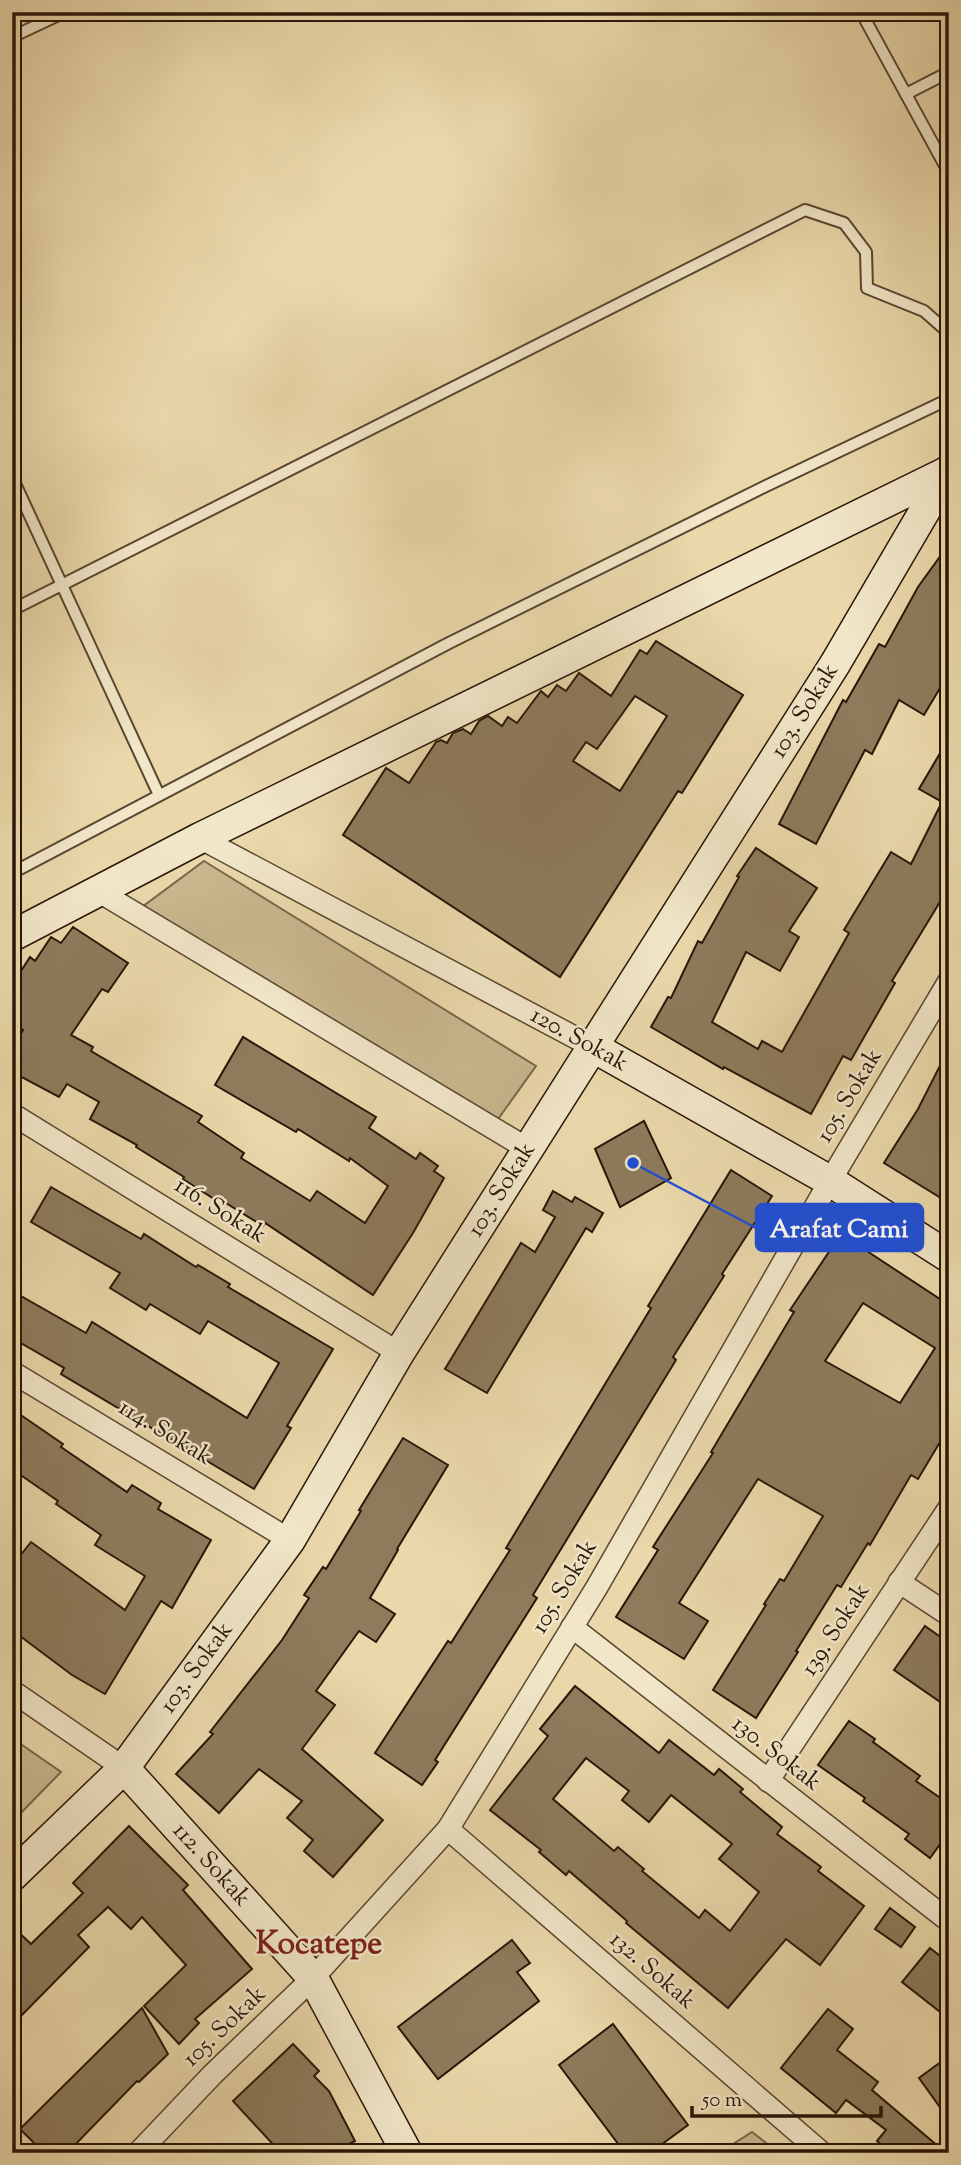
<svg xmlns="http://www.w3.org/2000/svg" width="961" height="2165" viewBox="0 0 961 2165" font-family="'Sorts Mill Goudy',serif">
  <rect width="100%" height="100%" fill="#ead8aa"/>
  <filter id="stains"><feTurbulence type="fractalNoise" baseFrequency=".00286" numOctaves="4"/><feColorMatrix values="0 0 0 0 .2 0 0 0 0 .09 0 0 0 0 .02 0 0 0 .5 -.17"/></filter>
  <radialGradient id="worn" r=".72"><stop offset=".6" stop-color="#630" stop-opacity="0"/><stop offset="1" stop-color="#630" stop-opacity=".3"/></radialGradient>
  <g fill="#c9b78e" stroke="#79664b" stroke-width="2">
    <polygon points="204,861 536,1066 496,1122 134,913"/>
    <polygon points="12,1738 61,1772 12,1822"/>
    <polygon points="752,2132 779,2153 719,2153"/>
  </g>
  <g fill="#8d7b5c" stroke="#291608" stroke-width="2" fill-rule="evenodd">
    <polygon points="949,544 949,673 924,715 899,700 872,754 865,750 816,844 779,824 843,700 846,702 879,644 885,647 918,587"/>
    <path d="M656 641 743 695 682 793 678 791 560 977 343 835 386 768 409 783 436 742 441 740 447 743 453 733 463 729 471 734 479 721 488 716 502 726 508 717 517 723 541 691 548 697 557 685 566 691 579 673 611 696 640 650 647 654ZM635 696 667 716 620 791 573 761 586 742 597 749Z"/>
    <polygon points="949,738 949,887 892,981 895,983 851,1060 843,1056 811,1114 724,1067 723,1069 651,1027 668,997 671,998 698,941 702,943 739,877 737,876 756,848 817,888 789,931 799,937 780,971 746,952 712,1022 758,1049 762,1041 782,1052 849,933 844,930 891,852 911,864 942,802 919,789"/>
    <polygon points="73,927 128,963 108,992 102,989 71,1035 93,1047 91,1051 202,1116 198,1122 244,1153 241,1158 310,1201 317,1191 365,1223 388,1186 350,1158 349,1161 298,1129 296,1132 215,1085 243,1037 376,1117 369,1128 416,1159 420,1153 438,1166 434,1171 444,1178 413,1233 373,1295 265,1223 263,1226 216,1197 214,1199 183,1179 184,1177 136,1147 137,1145 90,1119 99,1102 67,1084 59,1097 12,1072 12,1051 23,1030 12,1024 12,985 30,957 35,961 51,937 61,943"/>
    <polygon points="949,1048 949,1203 884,1163 918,1109"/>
    <polygon points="644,1121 671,1178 620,1207 595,1149"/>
    <polygon points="731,1170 772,1196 722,1274 724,1276 673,1357 676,1360 533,1595 537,1598 435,1760 438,1762 422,1785 375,1753 448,1641 451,1643 510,1550 506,1548 651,1308 648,1306"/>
    <polygon points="51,1187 141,1239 144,1234 196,1267 198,1265 230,1284 228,1287 333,1349 287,1426 291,1428 254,1489 61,1374 64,1368 12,1338 12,1291 86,1333 92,1322 247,1418 279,1363 208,1321 200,1334 150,1304 146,1310 110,1288 120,1273 31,1222"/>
    <polygon points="553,1191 572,1202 575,1197 603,1213 592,1232 586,1228 487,1393 445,1369 521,1243 535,1252 555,1217 543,1210"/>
    <path d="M841 1234 949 1305V1427L918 1479 911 1475 870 1545 868 1543 841 1587 837 1585 796 1651 798 1652 756 1718 713 1690 766 1605 764 1604 780 1579 784 1581 823 1516 758 1479 679 1603 708 1621 684 1659 616 1617 658 1550 653 1547 713 1453 711 1452 794 1312 790 1310ZM863 1303 935 1348 900 1403 825 1361Z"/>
    <polygon points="12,1409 63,1444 61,1447 127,1492 132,1485 161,1503 158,1509 211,1540 172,1608 161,1601 105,1694 72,1675 12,1630 12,1566 31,1542 125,1610 145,1576 95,1545 101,1535 56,1504 58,1501 12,1469"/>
    <polygon points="403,1438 448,1465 397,1549 398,1550 370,1598 395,1614 376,1642 359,1631 316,1691 335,1705 302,1749 383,1820 333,1877 304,1851 313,1840 287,1818 302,1801 259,1769 219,1813 176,1774 213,1734 210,1732 282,1640 309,1598 304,1595 323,1567 326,1569 361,1511 359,1510"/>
    <polygon points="925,1626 949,1643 949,1708 894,1670"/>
    <path d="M575 1686 659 1753 669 1740 714 1775 719 1769 743 1789 740 1792 782 1827 777 1834 821 1867 818 1871 864 1906 820 1965 786 1939 728 2008 626 1923 627 1921 569 1871 566 1875 539 1852 541 1850 490 1810 548 1736 540 1729ZM586 1758 629 1791 622 1800 649 1822 671 1795 732 1844 719 1859 759 1892 730 1931 705 1910 699 1918 642 1871 644 1869 618 1847 614 1851 553 1799Z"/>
    <polygon points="849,1721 875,1739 873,1742 920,1776 916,1781 949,1804 949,1832 930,1858 905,1839 909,1834 863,1801 865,1798 818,1765"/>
    <polygon points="129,1826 188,1885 183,1890 252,1969 195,2019 199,2023 179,2044 144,2006 186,1965 142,1917 131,1929 108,1907 78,1935 89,1947 12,2025 12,1926 31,1944 83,1893 73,1883"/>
    <polygon points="890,1908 915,1927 901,1947 875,1929"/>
    <polygon points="512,1940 530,1963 517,1972 539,2001 438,2079 398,2027"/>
    <polygon points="930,1948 949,1963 949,2019 902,1982"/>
    <polygon points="142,2008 168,2054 139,2082 137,2081 67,2153 44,2153 20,2129"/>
    <polygon points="828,2009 853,2029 837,2050 878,2082 872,2090 946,2153 891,2153 877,2141 886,2130 846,2100 836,2113 781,2068"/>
    <polygon points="613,2024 688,2125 650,2153 625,2153 559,2065"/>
    <polygon points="293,2044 319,2071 314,2076 329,2091 355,2141 331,2153 281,2153 233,2101"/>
    <polygon points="949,2056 949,2120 919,2078"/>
  </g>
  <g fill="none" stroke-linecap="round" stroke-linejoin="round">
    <defs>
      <g id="lane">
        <polyline points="861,12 949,173"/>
        <polyline points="12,37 65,12"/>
        <polyline points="906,94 949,72"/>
        <polyline points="12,477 159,795"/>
        <polyline points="12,610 805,210 844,223 866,252 867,288 924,311 949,333"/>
        <polyline points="12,873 449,643 766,486 949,399"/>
      </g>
      <g id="street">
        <polyline points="200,838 593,1047"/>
        <polyline points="98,891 528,1149"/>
        <polyline points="12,1114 399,1353"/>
        <polyline points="12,1372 290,1540"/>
        <polyline points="899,1582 949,1615"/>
        <polyline points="572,1627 949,1921"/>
        <polyline points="12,1691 124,1768"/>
        <polyline points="768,1781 949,1508"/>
        <polyline points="448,1829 822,2153"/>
        <polyline points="138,2153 213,2074 313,1978 448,1829 597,1587 830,1181 949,981"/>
      </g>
      <g id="secondary">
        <polyline points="12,936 200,838 949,471"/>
        <polyline points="593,1047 830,1181 949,1257"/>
        <polyline points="124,1768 313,1978 407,2153"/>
        <polyline points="12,1876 124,1768 290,1540 399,1353 835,664 948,471"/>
      </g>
    </defs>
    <use href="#lane" stroke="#594630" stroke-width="14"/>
    <use href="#street" stroke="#594630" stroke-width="24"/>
    <use href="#secondary" stroke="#291608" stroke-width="33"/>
    <use href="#lane" stroke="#f1e6c8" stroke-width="10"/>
    <use href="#street" stroke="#f1e6c8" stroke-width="21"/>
    <use href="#secondary" stroke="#f1e6c8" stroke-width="30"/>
  </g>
  <g text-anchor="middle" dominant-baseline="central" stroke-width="5" stroke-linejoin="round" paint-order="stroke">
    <g font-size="24" fill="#291608" stroke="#f1e6c8">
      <text transform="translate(805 711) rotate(-58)">103. Sokak</text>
      <text transform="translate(579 1040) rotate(29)">120. Sokak</text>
      <text transform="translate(850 1096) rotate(-59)">105. Sokak</text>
      <text transform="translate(502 1190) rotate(-58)">103. Sokak</text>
      <text transform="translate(220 1211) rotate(32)">116. Sokak</text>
      <text transform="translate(165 1433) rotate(31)">114. Sokak</text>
      <text transform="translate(565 1587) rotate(-59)">105. Sokak</text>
      <text transform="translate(836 1630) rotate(-57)">139. Sokak</text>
      <text transform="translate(197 1668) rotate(-54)">103. Sokak</text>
      <text transform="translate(776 1754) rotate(38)">130. Sokak</text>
      <text transform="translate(211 1865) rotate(48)">112. Sokak</text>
      <text transform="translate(652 1971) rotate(41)">132. Sokak</text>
      <text transform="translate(225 2027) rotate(-44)">105. Sokak</text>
    </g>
    <g font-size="32" font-weight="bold" fill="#7a1f14" stroke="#f1e6c8">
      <text x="319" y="1945">Kocatepe</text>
    </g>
  </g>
  <path fill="none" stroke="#1d4ed8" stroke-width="2.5" d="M633 1163L756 1228"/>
  <circle fill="#1d4ed8" stroke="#f1e6c8" stroke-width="2.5" cx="633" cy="1163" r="7"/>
  <rect fill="#1d4ed8" stroke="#1d4ed8" stroke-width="2.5" x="756" y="1204" width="167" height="47" rx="7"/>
  <g font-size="26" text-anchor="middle" font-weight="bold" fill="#fff">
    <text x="839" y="1237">Arafat Cami</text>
  </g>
  <rect width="961" height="2165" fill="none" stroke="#ead8aa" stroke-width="42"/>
  <rect x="14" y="14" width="933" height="2137" fill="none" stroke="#291608" stroke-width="3.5"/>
  <rect x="21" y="21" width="919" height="2123" fill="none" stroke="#291608" stroke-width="2"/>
  <path d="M692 2106v10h189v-10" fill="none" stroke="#291608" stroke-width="3.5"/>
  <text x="702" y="2106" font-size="21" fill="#291608" stroke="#f1e6c8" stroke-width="5" paint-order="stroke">50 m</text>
  <rect width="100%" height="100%" filter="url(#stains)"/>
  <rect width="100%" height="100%" fill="url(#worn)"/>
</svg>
